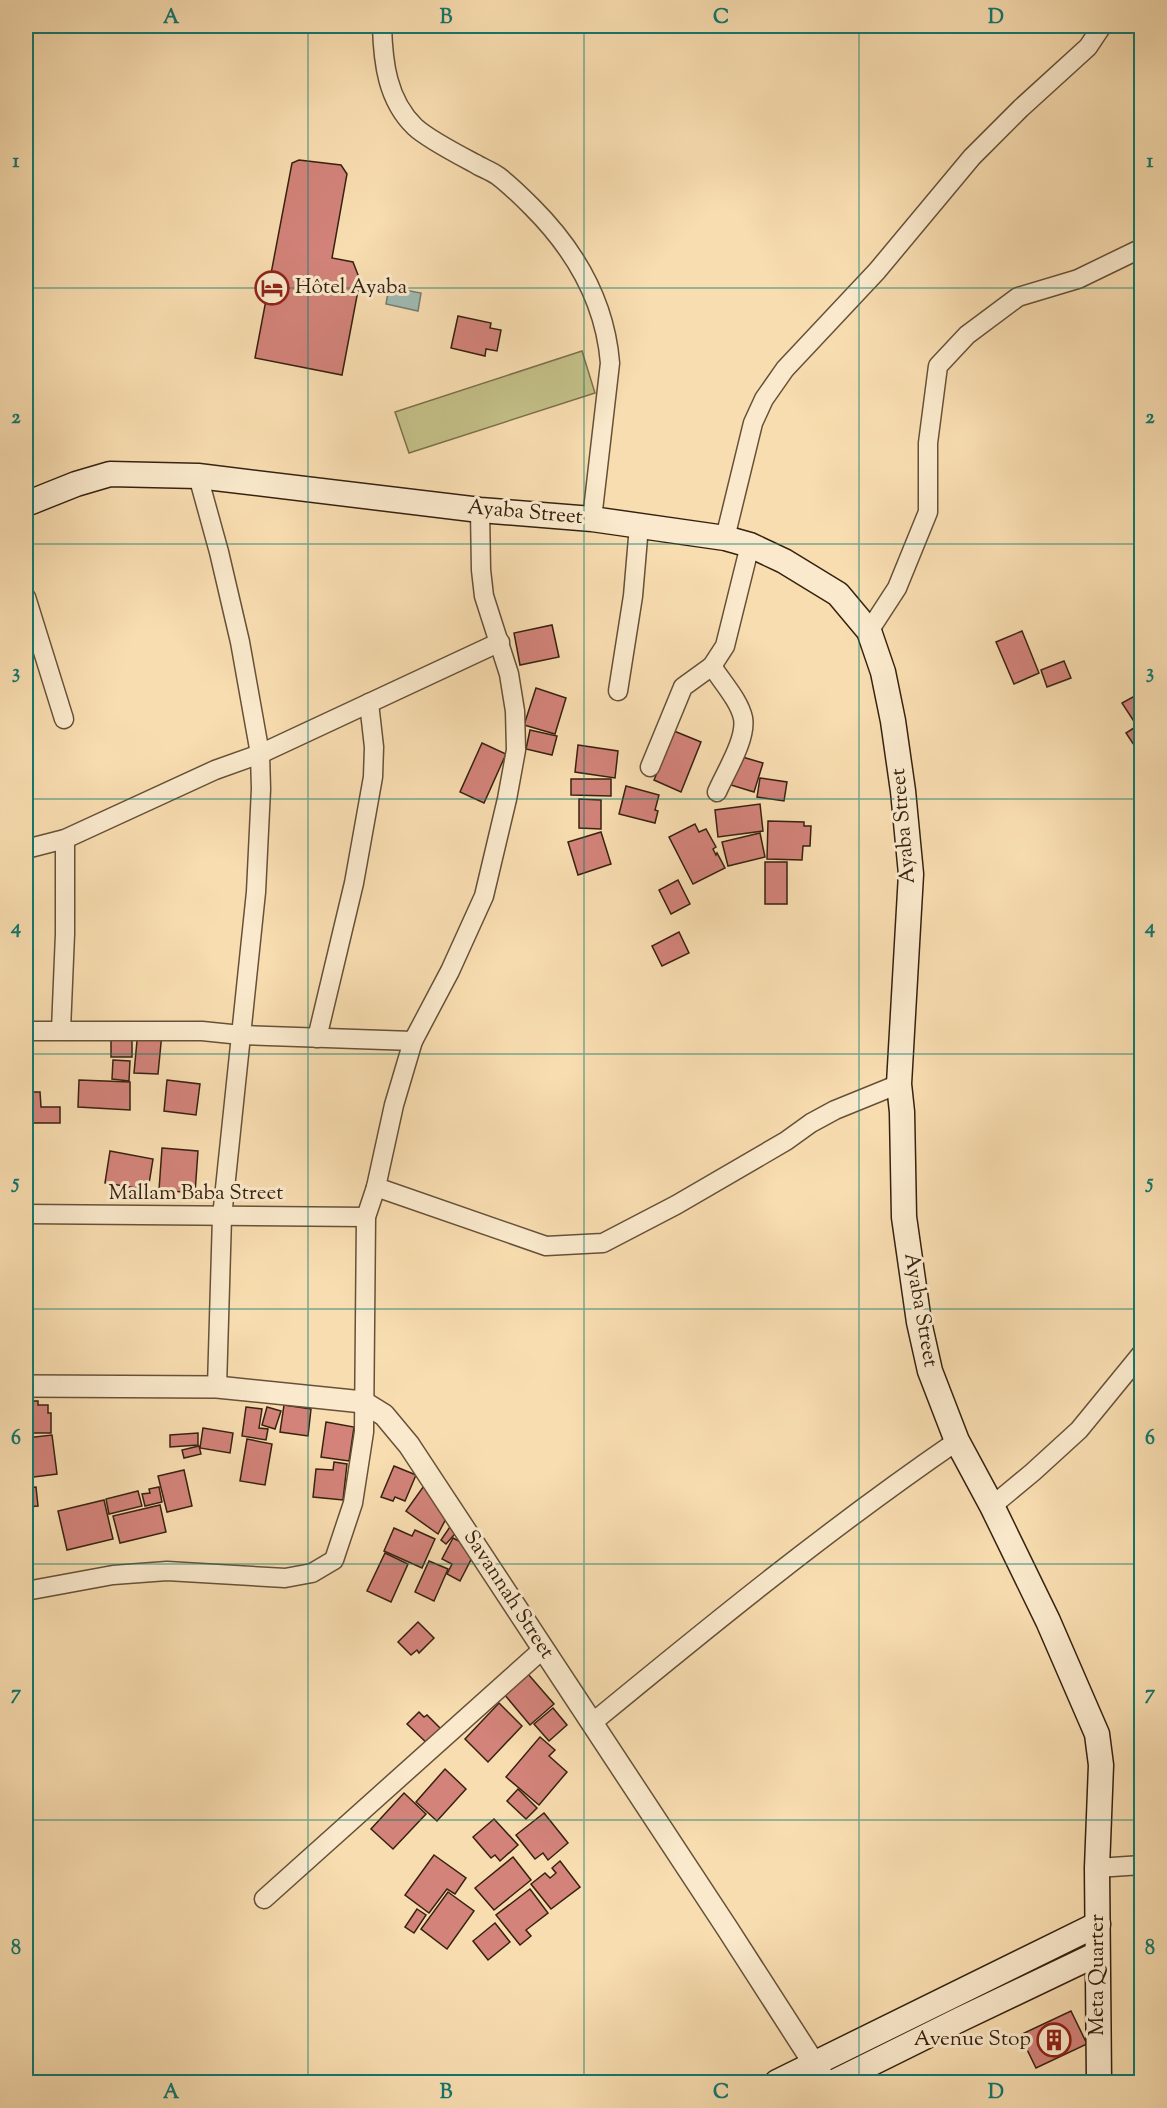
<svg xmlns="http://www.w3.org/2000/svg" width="1167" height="2108" viewBox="0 0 1167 2108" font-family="'Sorts Mill Goudy',serif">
  <rect width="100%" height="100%" fill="#f8ddb0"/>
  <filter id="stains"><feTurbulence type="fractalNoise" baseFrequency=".00333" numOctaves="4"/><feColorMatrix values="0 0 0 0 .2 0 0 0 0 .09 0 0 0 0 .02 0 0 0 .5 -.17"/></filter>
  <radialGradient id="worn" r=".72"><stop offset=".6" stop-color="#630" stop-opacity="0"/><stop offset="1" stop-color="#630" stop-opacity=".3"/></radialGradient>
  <polygon fill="#c3bf87" stroke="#7c704c" stroke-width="1.5" points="582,351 595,393 409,453 395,412"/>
  <polygon fill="#9fbab3" stroke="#757d72" stroke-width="1.5" points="389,287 421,293 418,311 386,304"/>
  <g fill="#d3837a" stroke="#362210" stroke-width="1.5">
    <polygon points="299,160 341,165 347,174 332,258 353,262 360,280 342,375 255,358 292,163"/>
    <polygon points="458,316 491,323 490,328 501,330 497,351 486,349 485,356 451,348"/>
    <polygon points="552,625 559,657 520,665 514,633"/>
    <polygon points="1022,631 1039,673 1014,684 996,642"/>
    <polygon points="1064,661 1071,678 1047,687 1041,670"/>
    <polygon points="536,688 566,698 555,734 524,725"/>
    <polygon points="1142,692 1142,757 1126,733 1137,726 1122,703"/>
    <polygon points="530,730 557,736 552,755 526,749"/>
    <polygon points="674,731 701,742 681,792 654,780"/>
    <polygon points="482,743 506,754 484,803 460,792"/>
    <polygon points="578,745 618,751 615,778 575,772"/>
    <polygon points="739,756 763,763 754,792 731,785"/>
    <polygon points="760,778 787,782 784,801 757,797"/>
    <polygon points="571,779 611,779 611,796 571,795"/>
    <polygon points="626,786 659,795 655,810 658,811 655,823 619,814"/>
    <polygon points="579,799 601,800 601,829 579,828"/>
    <polygon points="760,804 763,831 718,837 715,810"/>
    <polygon points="768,821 804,822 804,826 811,826 810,846 803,846 802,860 767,859"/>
    <polygon points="695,824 699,832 706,829 716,847 713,849 716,855 717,853 725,868 693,884 669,837"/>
    <polygon points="601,832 611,864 578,875 568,842"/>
    <polygon points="760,833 765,857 728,866 722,842"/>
    <rect x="765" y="862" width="22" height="42"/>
    <polygon points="678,880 690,904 671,914 659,890"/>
    <polygon points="679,932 689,953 662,966 652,946"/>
    <polygon points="138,1030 162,1033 158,1074 134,1073"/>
    <rect x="111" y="1035" width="21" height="22"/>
    <polygon points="113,1060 130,1061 129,1081 112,1079"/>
    <polygon points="79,1080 130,1082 130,1110 78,1107"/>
    <polygon points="167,1080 200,1084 196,1115 164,1111"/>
    <polygon points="28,1092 40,1092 41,1107 60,1107 60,1123 28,1123"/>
    <polygon points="162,1148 198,1151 195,1193 159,1190"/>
    <polygon points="110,1151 153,1159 148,1190 105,1183"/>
    <polygon points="26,1401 38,1401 38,1405 48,1405 48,1413 51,1413 51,1433 26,1433"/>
    <polygon points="284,1405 311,1409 308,1436 280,1432"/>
    <polygon points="246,1407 262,1409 259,1428 268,1429 266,1440 242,1436"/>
    <polygon points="267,1407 281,1411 275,1429 262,1425"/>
    <polygon points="326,1422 354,1427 349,1461 321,1457"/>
    <polygon points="203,1428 233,1433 230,1453 200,1448"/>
    <polygon points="198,1433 198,1445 170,1447 170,1435"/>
    <polygon points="52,1435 57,1474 26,1478 26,1438"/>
    <polygon points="247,1439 272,1444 265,1485 240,1481"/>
    <polygon points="199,1446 201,1454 184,1458 182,1450"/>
    <polygon points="334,1462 347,1464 343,1500 313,1497 316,1469 333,1470"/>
    <polygon points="394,1466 416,1475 405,1501 395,1497 393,1501 381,1497"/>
    <polygon points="184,1470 192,1506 167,1512 158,1476"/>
    <polygon points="426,1483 449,1513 438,1534 406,1511"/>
    <polygon points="36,1487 38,1506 26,1507 26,1488"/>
    <polygon points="159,1487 162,1502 145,1506 142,1494 150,1493 149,1489"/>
    <polygon points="138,1491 142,1506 109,1514 106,1499"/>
    <polygon points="104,1500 113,1539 67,1550 58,1511"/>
    <polygon points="160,1505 166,1532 120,1543 113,1516"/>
    <polygon points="454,1521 461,1527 446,1544 441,1540"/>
    <polygon points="394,1528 412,1536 415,1530 435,1539 422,1568 384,1551"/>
    <polygon points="453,1538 476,1550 460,1581 447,1574 452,1564 442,1559"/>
    <polygon points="385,1553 408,1564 391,1602 367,1591"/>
    <polygon points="429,1561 448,1569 434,1601 415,1592"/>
    <polygon points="418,1622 434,1638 419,1653 417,1650 411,1655 398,1642"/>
    <polygon points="528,1674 554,1704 530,1725 504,1694"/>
    <polygon points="499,1703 522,1726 488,1762 465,1739"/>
    <polygon points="553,1708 567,1725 549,1741 534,1724"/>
    <polygon points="419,1712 424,1717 427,1715 445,1733 431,1747 407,1724"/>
    <polygon points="540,1737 555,1750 549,1756 567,1772 539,1805 506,1777"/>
    <polygon points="445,1769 466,1789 437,1821 416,1802"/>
    <polygon points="518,1789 537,1808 526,1819 507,1801"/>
    <polygon points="404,1793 426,1814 393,1849 371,1829"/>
    <polygon points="544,1813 568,1843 548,1860 543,1853 535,1859 516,1835"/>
    <polygon points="494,1819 518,1845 500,1861 495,1855 491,1858 473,1837"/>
    <polygon points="434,1855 466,1878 455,1894 447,1889 429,1913 405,1895"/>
    <polygon points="513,1857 531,1880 494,1910 475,1888"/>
    <polygon points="560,1861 580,1887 551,1909 531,1884 545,1873 550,1878 556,1873 552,1868"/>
    <polygon points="530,1889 548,1913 526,1930 531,1936 520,1945 496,1915"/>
    <polygon points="448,1892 474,1911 447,1949 421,1929"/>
    <polygon points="417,1909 426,1915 414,1933 405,1927"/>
    <polygon points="495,1923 510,1942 488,1960 473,1941"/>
    <polygon points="1071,2011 1087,2044 1036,2068 1020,2035"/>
  </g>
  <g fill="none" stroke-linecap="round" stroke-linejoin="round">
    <defs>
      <g id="minor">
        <path d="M382 26C383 62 387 100 415 127 428 139 457 154 474 163 482 168 491 171 498 176 510 185 521 196 532 207 575 250 605 301 610 363L592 519"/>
        <polyline points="198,476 219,552 240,642 260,754 261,789 256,892 222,1217 217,1387"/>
        <polyline points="725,538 753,423 764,399 785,369 877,271 972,157 1021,108 1088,47 1102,26"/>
        <polyline points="26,597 64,719"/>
        <polyline points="869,631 897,588 928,512 928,443 938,366 967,335 1018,297 1078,279 1142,248"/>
        <path d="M712 666C722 682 739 700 743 718 747 739 725 773 717 792"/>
        <polyline points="618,691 633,596 639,526"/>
        <polyline points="650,767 683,687 712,666 725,646 750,545"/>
        <polyline points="26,849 65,839 215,770 260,754 500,642"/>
        <polyline points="61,1030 65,934 65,839"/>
        <polyline points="26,1031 202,1031 241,1035 413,1041"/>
        <polyline points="317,1038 354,883 373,777 374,747 369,703"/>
        <polyline points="376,1187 546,1246 603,1243 676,1205 786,1141 811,1123 835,1110 899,1084"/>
        <polyline points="26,1214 366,1217"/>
        <polyline points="992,1506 1033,1472 1079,1430 1142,1353"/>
        <polyline points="26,1591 113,1575 167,1571 285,1578 312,1573 334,1560 353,1503 364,1432 366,1217 376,1187 394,1105 413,1041 450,971 484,896 507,799 516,750 515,711 509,674 484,596 481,570 480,510"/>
        <path d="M592 1723C711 1625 830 1528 957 1441"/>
        <polyline points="1097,1868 1142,1865"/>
        <polyline points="264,1899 543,1649"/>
      </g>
      <polyline id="tertiary" points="26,1386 217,1387 363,1402 384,1415 409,1445 727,1928 826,2082"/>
      <g id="secondary">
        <polyline points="26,504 76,484 110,474 198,476 480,510 592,519 725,538 750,545 784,561 838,594 869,631 883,672 893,721 903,791 911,874 899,1084 902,1112 904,1217 919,1322 930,1371 957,1441 992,1506 1048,1621 1097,1734 1101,1765 1097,1868 1099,2082"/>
        <polyline points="777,2082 1098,1924"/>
        <polyline points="834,2082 961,2019 1097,1954"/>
      </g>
    </defs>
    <use href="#minor" stroke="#665138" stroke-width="21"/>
    <use href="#tertiary" stroke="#665138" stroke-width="24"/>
    <use href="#secondary" stroke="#362210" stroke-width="27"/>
    <use href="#minor" stroke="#fae9cc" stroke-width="18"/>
    <use href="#tertiary" stroke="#fae9cc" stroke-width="21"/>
    <use href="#secondary" stroke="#fae9cc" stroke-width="24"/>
  </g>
  <path fill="none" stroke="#0f766e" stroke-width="1.5" stroke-opacity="0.55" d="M308 26V2082M584 26V2082M859 26V2082M26 288H1142M26 544H1142M26 799H1142M26 1054H1142M26 1309H1142M26 1564H1142M26 1820H1142"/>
  <defs>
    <symbol id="hotel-ring" viewBox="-11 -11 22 22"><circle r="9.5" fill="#fae9cc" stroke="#8f2418" stroke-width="1.5"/><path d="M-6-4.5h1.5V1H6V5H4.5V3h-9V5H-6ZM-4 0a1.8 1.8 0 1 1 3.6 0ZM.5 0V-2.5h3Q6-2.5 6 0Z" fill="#8f2418"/></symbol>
    <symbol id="building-ring" viewBox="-11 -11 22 22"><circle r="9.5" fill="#fae9cc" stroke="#8f2418" stroke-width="1.5"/><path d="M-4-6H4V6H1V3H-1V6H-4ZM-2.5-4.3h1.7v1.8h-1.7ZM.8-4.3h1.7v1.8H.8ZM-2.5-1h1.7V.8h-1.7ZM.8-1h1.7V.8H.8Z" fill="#8f2418"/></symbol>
  </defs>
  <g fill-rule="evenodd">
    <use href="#hotel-ring" x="253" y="269" width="38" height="38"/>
    <use href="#building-ring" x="1035" y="2021" width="38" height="38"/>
  </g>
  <g text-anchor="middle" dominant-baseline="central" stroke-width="6" stroke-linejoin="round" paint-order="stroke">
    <g font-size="21" fill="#362210" stroke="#fae9cc" text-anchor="start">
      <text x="295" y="288">Hôtel Ayaba</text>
      <text x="1031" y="2040" text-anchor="end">Avenue Stop</text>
    </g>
    <g font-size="21" fill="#362210" stroke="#fae9cc">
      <text transform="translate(525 513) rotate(5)">Ayaba Street</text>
      <text transform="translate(904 826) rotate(-95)">Ayaba Street</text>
      <text x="196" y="1194">Mallam Baba Street</text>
      <text transform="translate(920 1310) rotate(80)">Ayaba Street</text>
      <text transform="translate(508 1595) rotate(57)">Savannah Street</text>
      <text transform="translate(1098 1975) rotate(-90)">Meta Quarter</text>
    </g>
  </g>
  <rect width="1167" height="2108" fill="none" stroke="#f8ddb0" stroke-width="66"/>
  <rect x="33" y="33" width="1101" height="2042" fill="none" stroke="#0f766e" stroke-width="2"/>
  <g font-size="20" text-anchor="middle" font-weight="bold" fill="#0f766e">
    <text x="171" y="23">A</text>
    <text x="446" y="23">B</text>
    <text x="721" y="23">C</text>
    <text x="996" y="23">D</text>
    <text x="16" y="167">1</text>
    <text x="1150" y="167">1</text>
    <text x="16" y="423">2</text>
    <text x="1150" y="423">2</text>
    <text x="16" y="678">3</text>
    <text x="1150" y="678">3</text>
    <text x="16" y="933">4</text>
    <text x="1150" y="933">4</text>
    <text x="16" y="1188">5</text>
    <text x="1150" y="1188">5</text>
    <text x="16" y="1444">6</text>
    <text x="1150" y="1444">6</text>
    <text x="16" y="1699">7</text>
    <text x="1150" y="1699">7</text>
    <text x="16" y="1954">8</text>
    <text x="1150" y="1954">8</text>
    <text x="171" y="2098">A</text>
    <text x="446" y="2098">B</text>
    <text x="721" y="2098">C</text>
    <text x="996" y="2098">D</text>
  </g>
  <rect width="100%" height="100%" filter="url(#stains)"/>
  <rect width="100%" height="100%" fill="url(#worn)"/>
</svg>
